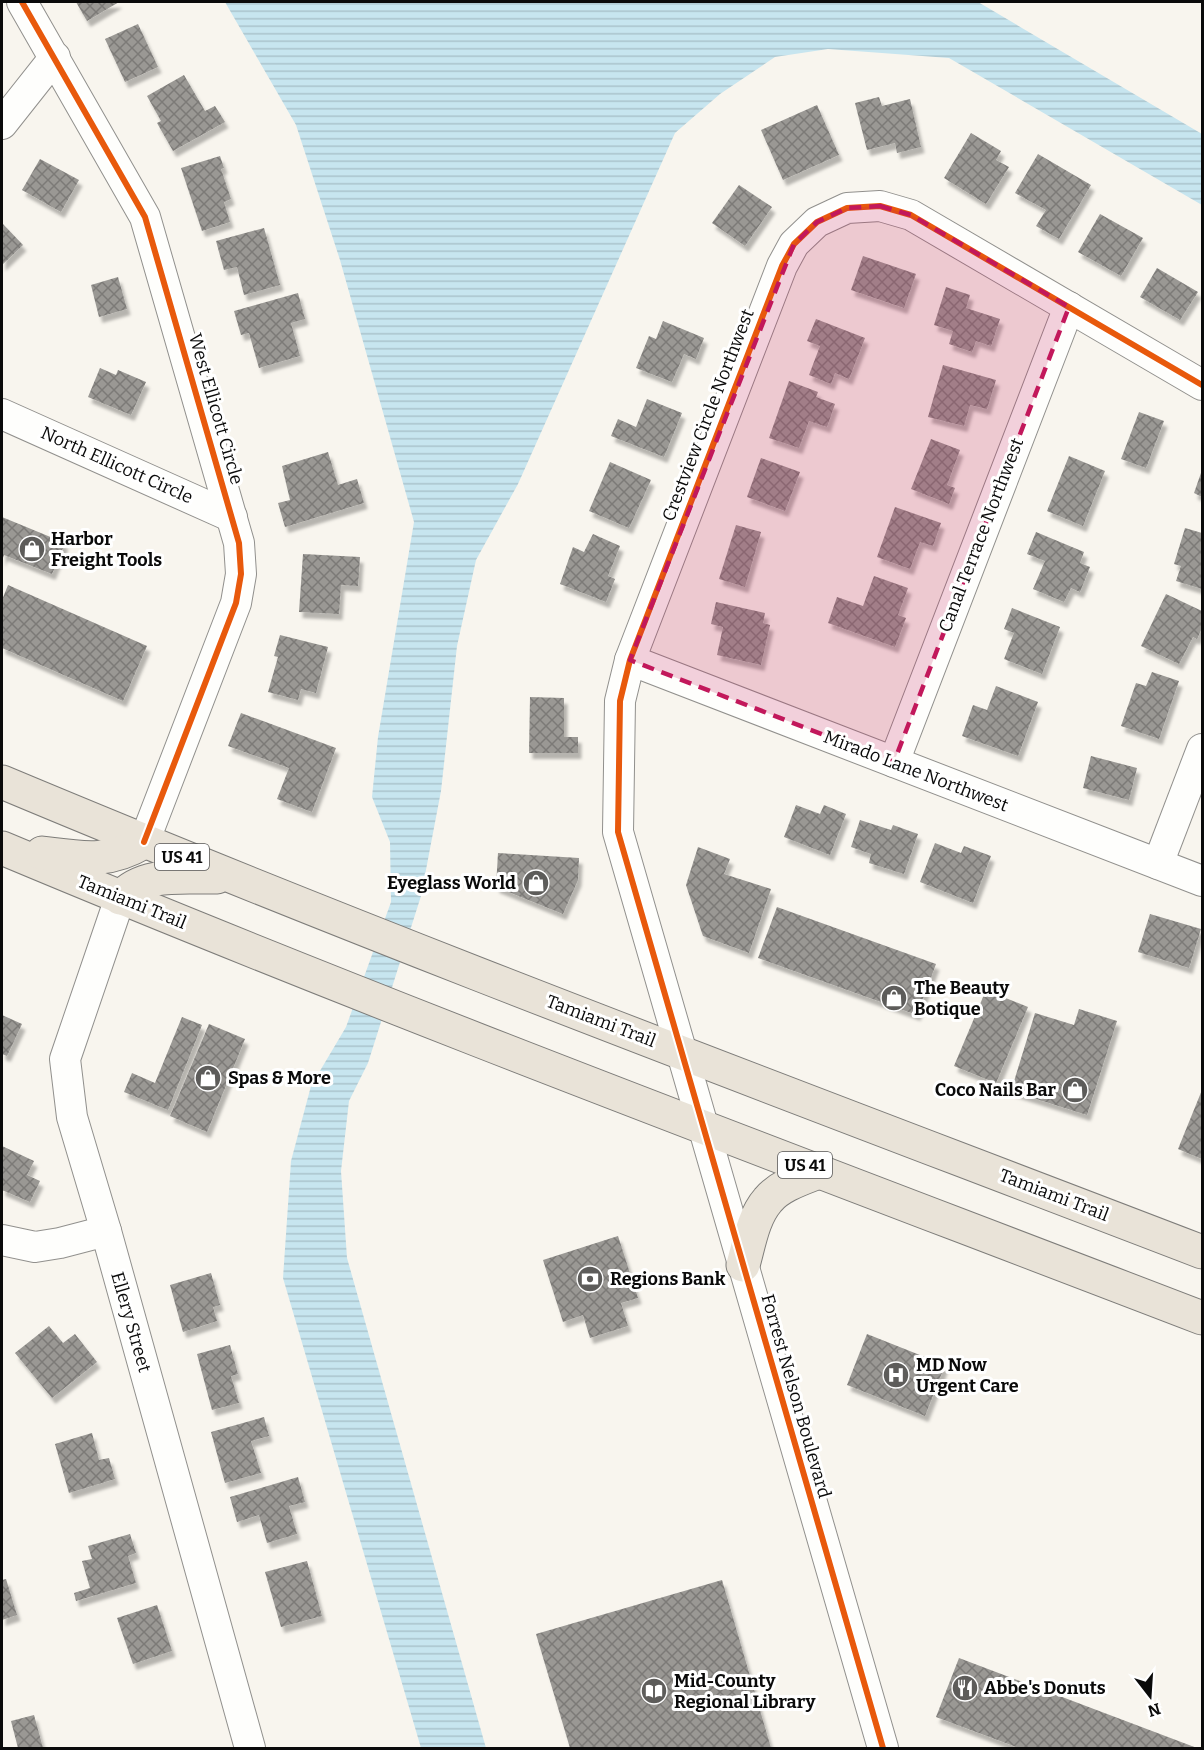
<svg xmlns="http://www.w3.org/2000/svg" width="1204" height="1750" viewBox="0 0 1204 1750" font-family="Bitter,serif">
  <defs>
    <pattern id="water-rules" width="6" height="5" patternUnits="userSpaceOnUse" patternTransform="scale(1.5)"><rect width="6" height="5" fill="#c7e5ef"/><path d="M0 2.5h6" fill="none" stroke="#aac3cc"/></pattern>
    <pattern id="building-cross-hatch" width="8" height="8" patternUnits="userSpaceOnUse" patternTransform="scale(1.5)"><rect width="8" height="8" fill="#9a9894"/><path d="M0 0l8 8M0 8l8-8" fill="none" stroke="#7c7a77"/></pattern>
    <filter id="shadow"><feDropShadow dx="3.5" dy="6" stdDeviation="1.5" flood-color="#0004"/></filter>
  </defs>
  <rect width="100%" height="100%" fill="#f8f5ee"/>
  <polygon fill="url(#water-rules)" points="225,2 978,2 1202,134 1202,205 949,58 828,49 775,57 720,94 675,133 518,484 476,560 457,646 441,791 421,896 368,1063 349,1101 341,1171 347,1258 486,1748 421,1748 283,1278 291,1161 311,1086 346,1027 391,902 390,842 372,797 378,737 414,522 340,260 296,125"/>
  <g fill="url(#building-cross-hatch)" filter="url(#shadow)">
    <polygon points="76,2 119,2 87,21"/>
    <polygon points="138,24 158,67 125,82 105,39"/>
    <polygon points="184,75 205,111 215,106 225,122 173,151 157,123 161,121 147,96"/>
    <polygon points="879,97 882,106 910,99 921,147 897,153 895,143 867,150 855,103"/>
    <polygon points="817,105 839,155 783,180 761,130"/>
    <polygon points="971,133 1001,151 996,160 1009,167 986,204 944,178"/>
    <polygon points="1038,154 1091,185 1059,239 1036,226 1046,210 1015,193"/>
    <polygon points="220,156 224,168 221,169 231,199 224,202 230,222 202,231 181,168"/>
    <polygon points="40,159 79,180 61,212 22,190"/>
    <polygon points="739,185 772,207 745,246 712,223"/>
    <polygon points="1100,214 1143,238 1121,276 1078,252"/>
    <polygon points="2,223 23,245 2,265"/>
    <polygon points="264,228 280,285 244,295 237,267 224,270 216,241"/>
    <polygon points="863,256 916,274 904,308 851,290"/>
    <polygon points="1157,268 1198,292 1180,320 1140,297"/>
    <polygon points="118,277 127,309 99,317 91,285"/>
    <polygon points="946,287 970,295 966,308 1000,319 991,346 976,341 972,352 949,344 953,331 934,325"/>
    <polygon points="298,293 305,319 291,323 300,356 259,368 249,333 241,335 234,311"/>
    <polygon points="816,319 865,338 849,379 835,373 831,384 809,375 820,346 807,341"/>
    <polygon points="663,321 704,338 696,359 684,354 672,382 636,368 649,336 656,339"/>
    <polygon points="943,365 996,380 987,409 970,405 964,426 928,417"/>
    <polygon points="100,368 116,375 118,370 146,382 131,415 88,397"/>
    <polygon points="789,381 818,392 816,397 835,404 827,427 809,421 799,448 769,438"/>
    <polygon points="647,399 682,413 664,457 611,436 618,419 636,427"/>
    <polygon points="1139,412 1164,421 1146,468 1121,459"/>
    <polygon points="931,439 960,450 947,485 955,488 949,504 911,489"/>
    <polygon points="328,452 338,485 357,479 364,503 285,527 278,503 290,500 282,466"/>
    <polygon points="1069,456 1105,471 1083,526 1047,511"/>
    <polygon points="761,458 800,472 785,511 747,497"/>
    <polygon points="610,462 651,480 629,528 589,511"/>
    <polygon points="1202,470 1202,497 1194,493"/>
    <polygon points="895,507 941,523 933,546 920,542 910,569 877,557"/>
    <polygon points="2,517 65,543 52,574 4,555 2,561"/>
    <polygon points="736,525 761,532 745,587 719,579"/>
    <polygon points="1185,528 1202,533 1202,589 1176,581 1181,566 1174,564"/>
    <polygon points="1036,532 1084,552 1080,563 1090,567 1080,592 1071,588 1064,602 1033,589 1045,561 1027,554"/>
    <polygon points="593,534 620,546 608,576 615,579 606,602 560,584 573,547 584,552"/>
    <polygon points="303,554 360,557 358,586 341,585 339,614 299,612"/>
    <polygon points="874,576 908,588 898,615 906,618 895,647 828,623 837,597 863,606"/>
    <polygon points="8,585 147,646 123,701 2,648 2,600"/>
    <polygon points="1166,594 1202,611 1202,628 1197,639 1193,637 1179,664 1141,646"/>
    <polygon points="716,602 765,613 763,623 770,625 761,665 717,655 723,627 711,624"/>
    <polygon points="1012,608 1060,627 1042,674 1004,659 1014,633 1004,629"/>
    <polygon points="280,635 328,647 316,693 301,689 298,700 268,692 278,657 274,656"/>
    <polygon points="1152,672 1179,681 1159,739 1121,726 1136,683 1146,686"/>
    <polygon points="996,686 1038,702 1018,756 962,736 973,705 987,710"/>
    <polygon points="530,697 564,698 564,737 578,737 578,753 529,753"/>
    <polygon points="241,713 336,748 312,812 277,799 289,768 228,746"/>
    <polygon points="1091,756 1137,768 1129,800 1083,788"/>
    <polygon points="796,805 820,814 824,805 846,814 830,855 784,837"/>
    <polygon points="860,820 891,830 893,825 918,834 904,874 869,863 871,854 851,847"/>
    <polygon points="935,843 961,853 964,846 991,856 973,903 920,882"/>
    <polygon points="698,847 730,859 724,874 771,889 749,953 703,936 686,885"/>
    <polygon points="498,853 579,858 578,880 563,914 496,887"/>
    <polygon points="777,907 936,964 917,1015 758,958"/>
    <polygon points="1150,914 1201,929 1189,968 1138,952"/>
    <polygon points="986,990 1028,1007 996,1083 954,1066"/>
    <polygon points="1079,1009 1117,1021 1087,1115 1011,1091 1035,1013 1074,1025"/>
    <polygon points="2,1015 22,1024 7,1056 2,1054"/>
    <polygon points="182,1017 202,1025 168,1110 124,1092 132,1073 155,1083"/>
    <polygon points="209,1024 245,1039 207,1132 170,1116"/>
    <polygon points="1202,1090 1202,1159 1178,1149"/>
    <polygon points="2,1146 34,1161 27,1175 40,1181 30,1202 2,1190"/>
    <polygon points="618,1236 638,1298 621,1303 628,1326 590,1338 583,1315 563,1322 543,1260"/>
    <polygon points="211,1273 220,1305 213,1307 217,1321 183,1332 170,1285"/>
    <polygon points="49,1326 63,1343 75,1334 97,1362 52,1398 15,1353"/>
    <polygon points="867,1334 945,1365 925,1416 847,1385"/>
    <polygon points="230,1345 238,1374 231,1376 239,1403 212,1410 197,1354"/>
    <polygon points="264,1417 269,1436 251,1441 261,1473 225,1483 211,1432"/>
    <polygon points="92,1433 99,1460 109,1458 115,1479 69,1493 55,1444"/>
    <polygon points="298,1477 305,1502 289,1506 297,1534 267,1543 259,1515 237,1522 230,1497"/>
    <polygon points="130,1534 136,1553 128,1556 136,1583 76,1601 74,1593 90,1588 82,1561 92,1559 88,1546"/>
    <polygon points="307,1561 322,1616 281,1627 265,1572"/>
    <polygon points="6,1579 17,1615 2,1620 2,1580"/>
    <polygon points="722,1580 771,1748 570,1748 536,1634"/>
    <polygon points="157,1605 172,1651 133,1664 117,1618"/>
    <polygon points="959,1658 1197,1748 1019,1748 936,1717"/>
    <polygon points="34,1715 43,1748 18,1748 11,1721"/>
  </g>
  <g fill="none" stroke-linecap="round" stroke-linejoin="round">
    <defs>
      <g id="minor">
        <polyline points="22,2 145,217 239,543 241,574 236,603 144,842"/>
        <polyline points="2,124 55,57"/>
        <polyline points="2,414 232,517"/>
        <polyline points="630,660 1202,881"/>
        <polyline points="894,762 1069,307"/>
        <polyline points="1158,864 1202,749"/>
        <polyline points="120,898 65,1059 72,1117 106,1231 250,1748"/>
        <polyline points="2,1240 35,1247 60,1243 106,1231"/>
        <polyline points="883,1748 618,832 620,701 630,660 782,266 794,244 817,222 847,208 880,206 911,215 1202,385"/>
      </g>
      <g id="major">
        <path d="M2 782C398 948 801 1098 1202 1252"/>
        <path d="M2 848C398 1014 801 1164 1202 1318"/>
        <path d="M42 853C82 858 107 864 144 842"/>
        <path d="M120 898C144 871 184 878 217 877"/>
        <path d="M743 1265C749 1244 753 1217 768 1200 780 1185 804 1178 821 1171"/>
      </g>
    </defs>
    <use href="#minor" stroke="#91908d" stroke-width="32"/>
    <use href="#major" stroke="#7e7d7a" stroke-width="35"/>
    <use href="#minor" stroke="#fefefc" stroke-width="30"/>
    <use href="#major" stroke="#e9e3d8" stroke-width="33"/>
    <defs>
      <g id="cycleway">
        <polyline points="22,2 145,217 239,543 241,574 236,603 144,842"/>
        <polyline points="883,1748 618,832 620,701 630,660 782,266 794,244 817,222 847,208 880,206 911,215 1202,385"/>
      </g>
    </defs>
    <use href="#cycleway" stroke="#fff" stroke-width="10"/>
    <use href="#cycleway" stroke="#e8590c" stroke-width="6"/>
  </g>
  <path fill="#c2185b" fill-opacity="0.2" stroke="#c2185b" stroke-width="4.5" stroke-dasharray="12 8" stroke-linejoin="round" d="M880 206 911 215 1069 307 894 762 630 660 794 244 817 222 847 208Z"/>
  <defs>
    <symbol id="shop-disc" viewBox="-11 -11 22 22"><circle r="9.5" fill="#5d5c5a" stroke="#fff"/><path d="M-5-2.5h2.3a2.7 3.5 0 0 1 5.4 0H5L5.5 6h-11ZM-1.5-2.5h3a1.5 2.3 0 0 0-3 0Z" fill="#fff"/></symbol>
    <symbol id="bank-disc" viewBox="-11 -11 22 22"><circle r="9.5" fill="#5d5c5a" stroke="#fff"/><path d="M-6-4H6V4H-6ZM0-2.3a2.3 2.3 0 1 0 0 4.6a2.3 2.3 0 1 0 0-4.6Z" fill="#fff"/></symbol>
    <symbol id="hospital-disc" viewBox="-11 -11 22 22"><circle r="9.5" fill="#5d5c5a" stroke="#fff"/><path d="M-5-5h3v3.5h4V-5h3V5h-3V1.5h-4V5h-3Z" fill="#fff"/></symbol>
    <symbol id="restaurant-disc" viewBox="-11 -11 22 22"><circle r="9.5" fill="#5d5c5a" stroke="#fff"/><path d="M-5-6h1v4h1v-4h1v4h1v-4h1v5L-1.5 .5V6h-2V.5L-5-1ZM5-6V6H3V1.5H1.5Q1.5-4 5-6Z" fill="#fff"/></symbol>
    <symbol id="library-disc" viewBox="-11 -11 22 22"><circle r="9.5" fill="#5d5c5a" stroke="#fff"/><path d="M-6-4Q-3-5.5-.7-3.5V5Q-3 3-6 4ZM6-4Q3-5.5 .7-3.5V5Q3 3 6 4Z" fill="#fff"/></symbol>
  </defs>
  <g fill-rule="evenodd">
    <use href="#shop-disc" x="17" y="534" width="30" height="30"/>
    <use href="#shop-disc" x="521" y="868" width="30" height="30"/>
    <use href="#shop-disc" x="879" y="983" width="30" height="30"/>
    <use href="#shop-disc" x="193" y="1063" width="30" height="30"/>
    <use href="#shop-disc" x="1060" y="1075" width="30" height="30"/>
    <use href="#bank-disc" x="575" y="1264" width="30" height="30"/>
    <use href="#hospital-disc" x="881" y="1360" width="30" height="30"/>
    <use href="#restaurant-disc" x="950" y="1673" width="30" height="30"/>
    <use href="#library-disc" x="639" y="1676" width="30" height="30"/>
  </g>
  <g text-anchor="middle" dominant-baseline="central" stroke-width="6" stroke-linejoin="round" paint-order="stroke">
    <g fill="#fff" stroke="#545454" stroke-width="1.5">
      <rect x="155" y="844" width="54" height="26" rx="4.5"/>
      <rect x="778" y="1152" width="54" height="26" rx="4.5"/>
    </g>
    <g font-size="16" font-weight="bold" fill="#0a0a0a">
      <text x="182" y="857">US 41</text>
      <text x="805" y="1165">US 41</text>
    </g>
    <g font-size="18" fill="#0a0a0a" stroke="#fff">
      <text transform="translate(216 409) rotate(74)">West Ellicott Circle</text>
      <text transform="translate(708 415) rotate(-69)">Crestview Circle Northwest</text>
      <text transform="translate(117 465) rotate(24)">North Ellicott Circle</text>
      <text transform="translate(981 535) rotate(-69)">Canal Terrace Northwest</text>
      <text transform="translate(916 771) rotate(21)">Mirado Lane Northwest</text>
      <text transform="translate(132 902) rotate(22)">Tamiami Trail</text>
      <text transform="translate(601 1021) rotate(21)">Tamiami Trail</text>
      <text transform="translate(1054 1195) rotate(21)">Tamiami Trail</text>
      <text transform="translate(131 1322) rotate(74)">Ellery Street</text>
      <text transform="translate(796 1396) rotate(74)">Forrest Nelson Boulevard</text>
    </g>
    <g font-size="18" font-weight="bold" fill="#0a0a0a" stroke="#fff" text-anchor="start">
      <text x="51" y="539">Harbor<tspan x="51" dy="21">Freight Tools</tspan></text>
      <text x="516" y="883" text-anchor="end">Eyeglass World</text>
      <text x="914" y="988">The Beauty<tspan x="914" dy="21">Botique</tspan></text>
      <text x="228" y="1078">Spas &amp; More</text>
      <text x="1056" y="1090" text-anchor="end">Coco Nails Bar</text>
      <text x="610" y="1279">Regions Bank</text>
      <text x="916" y="1365">MD Now<tspan x="916" dy="21">Urgent Care</tspan></text>
      <text x="674" y="1681">Mid-County<tspan x="674" dy="21">Regional Library</tspan></text>
      <text x="984" y="1688">Abbe's Donuts</text>
    </g>
  </g>
  <rect width="1204" height="1750" fill="none" stroke="#0a0a0a" stroke-width="6"/>
  <g transform="translate(1150 1696) rotate(163)" stroke="#ffffff" stroke-width="4.5" paint-order="stroke">
  <path d="M0-4.5L10 22L0 15L-10 22Z" fill="#0a0a0a"/>
  <text y="-9" font-size="16" font-weight="bold" text-anchor="middle" fill="#0a0a0a">N</text>
  </g>
</svg>
